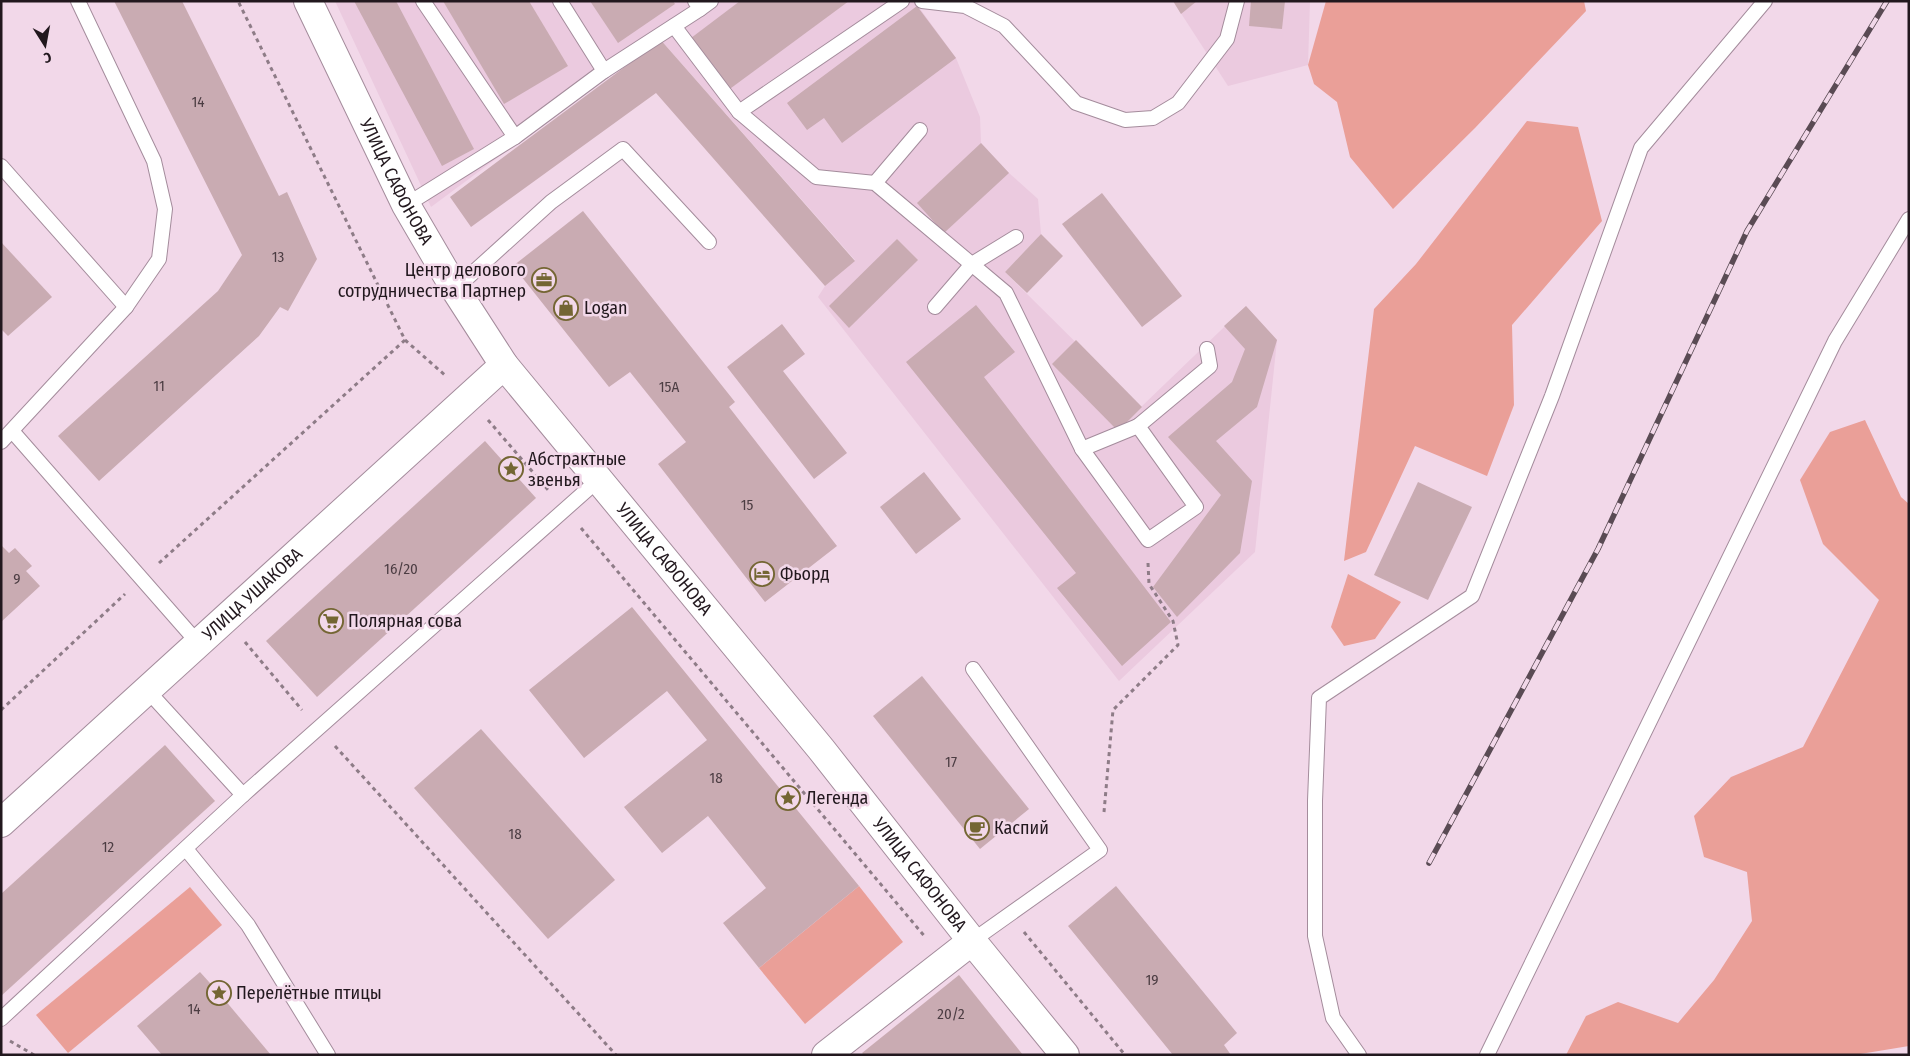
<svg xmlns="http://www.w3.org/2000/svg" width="1910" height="1056" viewBox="0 0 1910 1056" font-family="'Fira Sans Condensed',sans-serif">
  <rect width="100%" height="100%" fill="#f2d8e9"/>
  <g fill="#ebcadf">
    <polygon points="335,1 919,1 918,6 956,58 980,117 981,143 1009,173 1038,199 1041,234 1005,272 1141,407 1246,306 1277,340 1255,552 1119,681 818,297 825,286 855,260 659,38 431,207"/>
    <polygon points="1173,1 1310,1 1308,65 1228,86"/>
  </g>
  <g fill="#ea9f98">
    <polygon points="1326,1 1584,1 1586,11 1475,128 1393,209 1350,157 1337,102 1314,84 1308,65"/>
    <polygon points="1527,121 1578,127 1602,221 1512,325 1514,405 1487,476 1415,446 1366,552 1344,561 1374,309 1416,264"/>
    <polygon points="1865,420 1901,497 1909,504 1909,1046 1854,1055 1566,1055 1586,1016 1618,1002 1678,1023 1714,980 1752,921 1747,872 1704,857 1694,816 1731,777 1803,747 1879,600 1823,544 1800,480 1830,432"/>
    <polygon points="1348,574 1401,602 1375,639 1344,646 1331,627"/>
    <polygon points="859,886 903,942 805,1024 759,968"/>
    <polygon points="190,887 222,925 68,1053 36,1015"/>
  </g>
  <g fill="#c9abb2">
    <polygon points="114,1 182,1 279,196 287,192 317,259 288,311 280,307 259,336 99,481 58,436 218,291 242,255"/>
    <polygon points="354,1 396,1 474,149 442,166"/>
    <polygon points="443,1 529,1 568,66 504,104"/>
    <polygon points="590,1 673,1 675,4 618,43"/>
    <polygon points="740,1 849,1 727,91 691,38"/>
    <polygon points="1173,1 1197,1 1181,14"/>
    <polygon points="1251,1 1285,1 1282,29 1249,26"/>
    <polygon points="917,6 956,58 842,143 824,118 807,130 787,103"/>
    <polygon points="659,38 855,261 825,286 656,93 471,227 450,197 630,63"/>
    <polygon points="981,143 1009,173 944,233 917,203"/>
    <polygon points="1102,193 1182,296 1142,327 1062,224"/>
    <polygon points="583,211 735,402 729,407 837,546 765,602 658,464 686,442 630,372 609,387 513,266"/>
    <polygon points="1041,234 1063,256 1027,293 1005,272"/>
    <polygon points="897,239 918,260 849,328 829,306"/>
    <polygon points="1,242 52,297 8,336 1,329"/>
    <polygon points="976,305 1015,352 984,377 1171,622 1122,666 1057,588 1076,573 906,362"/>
    <polygon points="1246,306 1277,340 1257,407 1216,441 1252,481 1240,553 1177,617 1153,587 1221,495 1168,437 1232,382 1245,349 1224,326"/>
    <polygon points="782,324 805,354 783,371 847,453 814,479 727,367"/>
    <polygon points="1076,340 1142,407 1118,431 1052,364"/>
    <polygon points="485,441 536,498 317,697 266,641"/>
    <polygon points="924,472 961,519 916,554 880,507"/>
    <polygon points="1418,482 1472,507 1428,600 1374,575"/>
    <polygon points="1,545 9,553 15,548 32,566 26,571 40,586 1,622"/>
    <polygon points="632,607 859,886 759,968 723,923 766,888 708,816 662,853 624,807 707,740 667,691 584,758 529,690"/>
    <polygon points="922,676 1029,809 980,849 873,716"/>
    <polygon points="481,729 615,880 548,939 414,788"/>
    <polygon points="165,745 215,801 1,996 1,894"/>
    <polygon points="1116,886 1237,1033 1224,1045 1231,1055 1173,1055 1068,926"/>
    <polygon points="200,972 219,993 271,1055 162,1055 137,1026"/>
    <polygon points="959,975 1023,1055 864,1055 862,1053"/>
  </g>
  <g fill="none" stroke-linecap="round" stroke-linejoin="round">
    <defs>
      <g id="lane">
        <polyline points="423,1 515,137"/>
        <polyline points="560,1 604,71"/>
        <polyline points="922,1 965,6 1004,26 1076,103 1125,120 1153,118 1178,103 1227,39 1237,1"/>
        <polyline points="700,9 711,1"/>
        <polyline points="674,26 739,112 816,177 875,183 1006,293 1082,449 1148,540 1196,507 1138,426 1210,366 1207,349"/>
        <polyline points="739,112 902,1"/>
        <polyline points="1,166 126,307"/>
        <polyline points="875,183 920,130"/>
        <polyline points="406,205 515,137 604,71 700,9 695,1"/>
        <polyline points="455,289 551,202 623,149 709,242"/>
        <polyline points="935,307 972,264 1016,237"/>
        <polyline points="13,432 198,643"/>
        <polyline points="1,442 126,307 159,259 165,209 154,161 78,1"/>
        <polyline points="1082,449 1138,426"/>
        <polyline points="147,690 243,795"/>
        <polyline points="186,849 248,925 328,1055"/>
        <polyline points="972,941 1100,850 973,669"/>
        <polyline points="1,1019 243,795 597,481"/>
        <polyline points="1359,1055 1333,1018 1315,936 1315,801 1319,698 1472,596 1552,396 1641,148 1765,1"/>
        <polyline points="1487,1055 1835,341 1909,219"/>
      </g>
      <g id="street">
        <path id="s1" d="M308 1 406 205 455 289 504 365"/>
        <polyline points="826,1055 972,941"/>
      </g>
      <g id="secondary">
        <path id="s2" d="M1 823 504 365 821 749 972 941 1065 1055"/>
      </g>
    </defs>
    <use href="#lane" stroke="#a48c9c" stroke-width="16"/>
    <use href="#street" stroke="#a48c9c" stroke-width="30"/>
    <use href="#secondary" stroke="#a48c9c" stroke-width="30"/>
    <g stroke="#8e7c87" stroke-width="3" stroke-dasharray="4 4" stroke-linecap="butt">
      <polyline points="405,340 446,376"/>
      <polyline points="488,420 549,491"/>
      <polyline points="581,528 926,938"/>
      <polyline points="159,563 405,340 238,1"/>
      <polyline points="245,642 302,710"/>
      <polyline points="1,710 125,594"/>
      <polyline points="335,746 616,1055"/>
      <polyline points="1104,812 1113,710 1178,645 1173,621 1149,584 1148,563"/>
      <polyline points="1024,932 1125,1055"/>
      <polyline points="10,1041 34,1055"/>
    </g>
    <use href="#lane" stroke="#fff" stroke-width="14"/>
    <use href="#street" stroke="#fff" stroke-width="28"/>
    <use href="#secondary" stroke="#fff" stroke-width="28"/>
    <defs>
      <polyline id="rail" points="1429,863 1598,549 1747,231 1887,1"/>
    </defs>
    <use href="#rail" stroke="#5a4b54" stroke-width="5.5"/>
    <use href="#rail" stroke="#f2d8e9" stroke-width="4" stroke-dasharray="11" stroke-linecap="butt"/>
  </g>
  <defs>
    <symbol id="office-ring" viewBox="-11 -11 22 22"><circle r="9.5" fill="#f2d8e9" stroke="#746633" stroke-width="1.5"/><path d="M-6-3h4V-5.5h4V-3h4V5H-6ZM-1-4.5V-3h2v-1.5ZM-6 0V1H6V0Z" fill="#746633"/></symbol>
    <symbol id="shop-ring" viewBox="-11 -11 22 22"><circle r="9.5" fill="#f2d8e9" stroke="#746633" stroke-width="1.5"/><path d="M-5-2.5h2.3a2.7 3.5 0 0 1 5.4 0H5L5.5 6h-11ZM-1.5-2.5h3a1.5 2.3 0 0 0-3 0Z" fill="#746633"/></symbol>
    <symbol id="sight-ring" viewBox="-11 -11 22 22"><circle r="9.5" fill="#f2d8e9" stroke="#746633" stroke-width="1.5"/><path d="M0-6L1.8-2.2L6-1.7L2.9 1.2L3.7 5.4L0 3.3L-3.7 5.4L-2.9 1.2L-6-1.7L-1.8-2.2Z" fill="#746633"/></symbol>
    <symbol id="hotel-ring" viewBox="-11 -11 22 22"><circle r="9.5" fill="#f2d8e9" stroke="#746633" stroke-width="1.5"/><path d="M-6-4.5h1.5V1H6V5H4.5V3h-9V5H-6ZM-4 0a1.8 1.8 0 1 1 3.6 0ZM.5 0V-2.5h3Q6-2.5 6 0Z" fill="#746633"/></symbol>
    <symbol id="supermarket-ring" viewBox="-11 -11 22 22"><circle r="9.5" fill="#f2d8e9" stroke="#746633" stroke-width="1.5"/><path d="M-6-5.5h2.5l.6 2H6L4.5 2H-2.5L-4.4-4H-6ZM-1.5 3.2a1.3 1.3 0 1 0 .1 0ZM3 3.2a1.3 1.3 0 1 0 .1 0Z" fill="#746633"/></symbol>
    <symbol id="cafe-ring" viewBox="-11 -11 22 22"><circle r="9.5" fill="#f2d8e9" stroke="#746633" stroke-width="1.5"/><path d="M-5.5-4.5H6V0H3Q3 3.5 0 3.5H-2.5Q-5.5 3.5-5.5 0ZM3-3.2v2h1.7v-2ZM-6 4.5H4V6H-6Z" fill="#746633"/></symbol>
  </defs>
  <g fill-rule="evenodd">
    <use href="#office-ring" x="530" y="266" width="28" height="28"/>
    <use href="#shop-ring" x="552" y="294" width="28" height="28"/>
    <use href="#sight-ring" x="497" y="455" width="28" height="28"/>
    <use href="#hotel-ring" x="748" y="560" width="28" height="28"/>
    <use href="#supermarket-ring" x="317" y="607" width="28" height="28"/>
    <use href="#sight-ring" x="774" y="784" width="28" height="28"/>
    <use href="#cafe-ring" x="963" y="814" width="28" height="28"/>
    <use href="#sight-ring" x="205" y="979" width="28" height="28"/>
  </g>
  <g text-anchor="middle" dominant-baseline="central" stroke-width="5" stroke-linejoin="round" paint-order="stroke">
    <g font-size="15" fill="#4c3d43">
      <text x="198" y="102">14</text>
      <text x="278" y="257">13</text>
      <text x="159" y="386">11</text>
      <text x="669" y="387">15А</text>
      <text x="747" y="505">15</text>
      <text x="401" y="569">16/20</text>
      <text x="17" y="579">9</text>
      <text x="951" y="762">17</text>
      <text x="716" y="778">18</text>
      <text x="515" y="834">18</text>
      <text x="108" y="847">12</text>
      <text x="1152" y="980">19</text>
      <text x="194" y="1009">14</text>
      <text x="951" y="1014">20/2</text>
    </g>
    <g font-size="18" fill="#22181e" stroke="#f2d8e9">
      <text stroke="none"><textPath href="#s1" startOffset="201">УЛИЦА САФОНОВА</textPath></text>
      <text stroke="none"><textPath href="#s2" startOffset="932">УЛИЦА САФОНОВА</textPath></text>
      <text stroke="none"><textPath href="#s2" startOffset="340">УЛИЦА УШАКОВА</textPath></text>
      <text stroke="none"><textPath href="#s2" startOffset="1338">УЛИЦА САФОНОВА</textPath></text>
    </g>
    <g font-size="18" fill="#22181e" stroke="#f2d8e9" text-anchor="start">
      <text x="526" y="270" text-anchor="end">Центр делового<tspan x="526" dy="21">сотрудничества Партнер</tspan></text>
      <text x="584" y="308">Logan</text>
      <text x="528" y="459">Абстрактные<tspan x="528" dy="21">звенья</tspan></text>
      <text x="780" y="574">Фьорд</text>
      <text x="348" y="621">Полярная сова</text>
      <text x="806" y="798">Легенда</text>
      <text x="994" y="828">Каспий</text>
      <text x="236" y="993">Перелётные птицы</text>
    </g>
  </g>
  <rect width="1910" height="1056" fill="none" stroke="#22181e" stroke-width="5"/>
  <g transform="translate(45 45) rotate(169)" stroke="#f2d8e9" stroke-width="4" paint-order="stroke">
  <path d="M0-4L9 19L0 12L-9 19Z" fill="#22181e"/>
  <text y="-8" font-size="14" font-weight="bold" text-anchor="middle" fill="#22181e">С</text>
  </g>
</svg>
